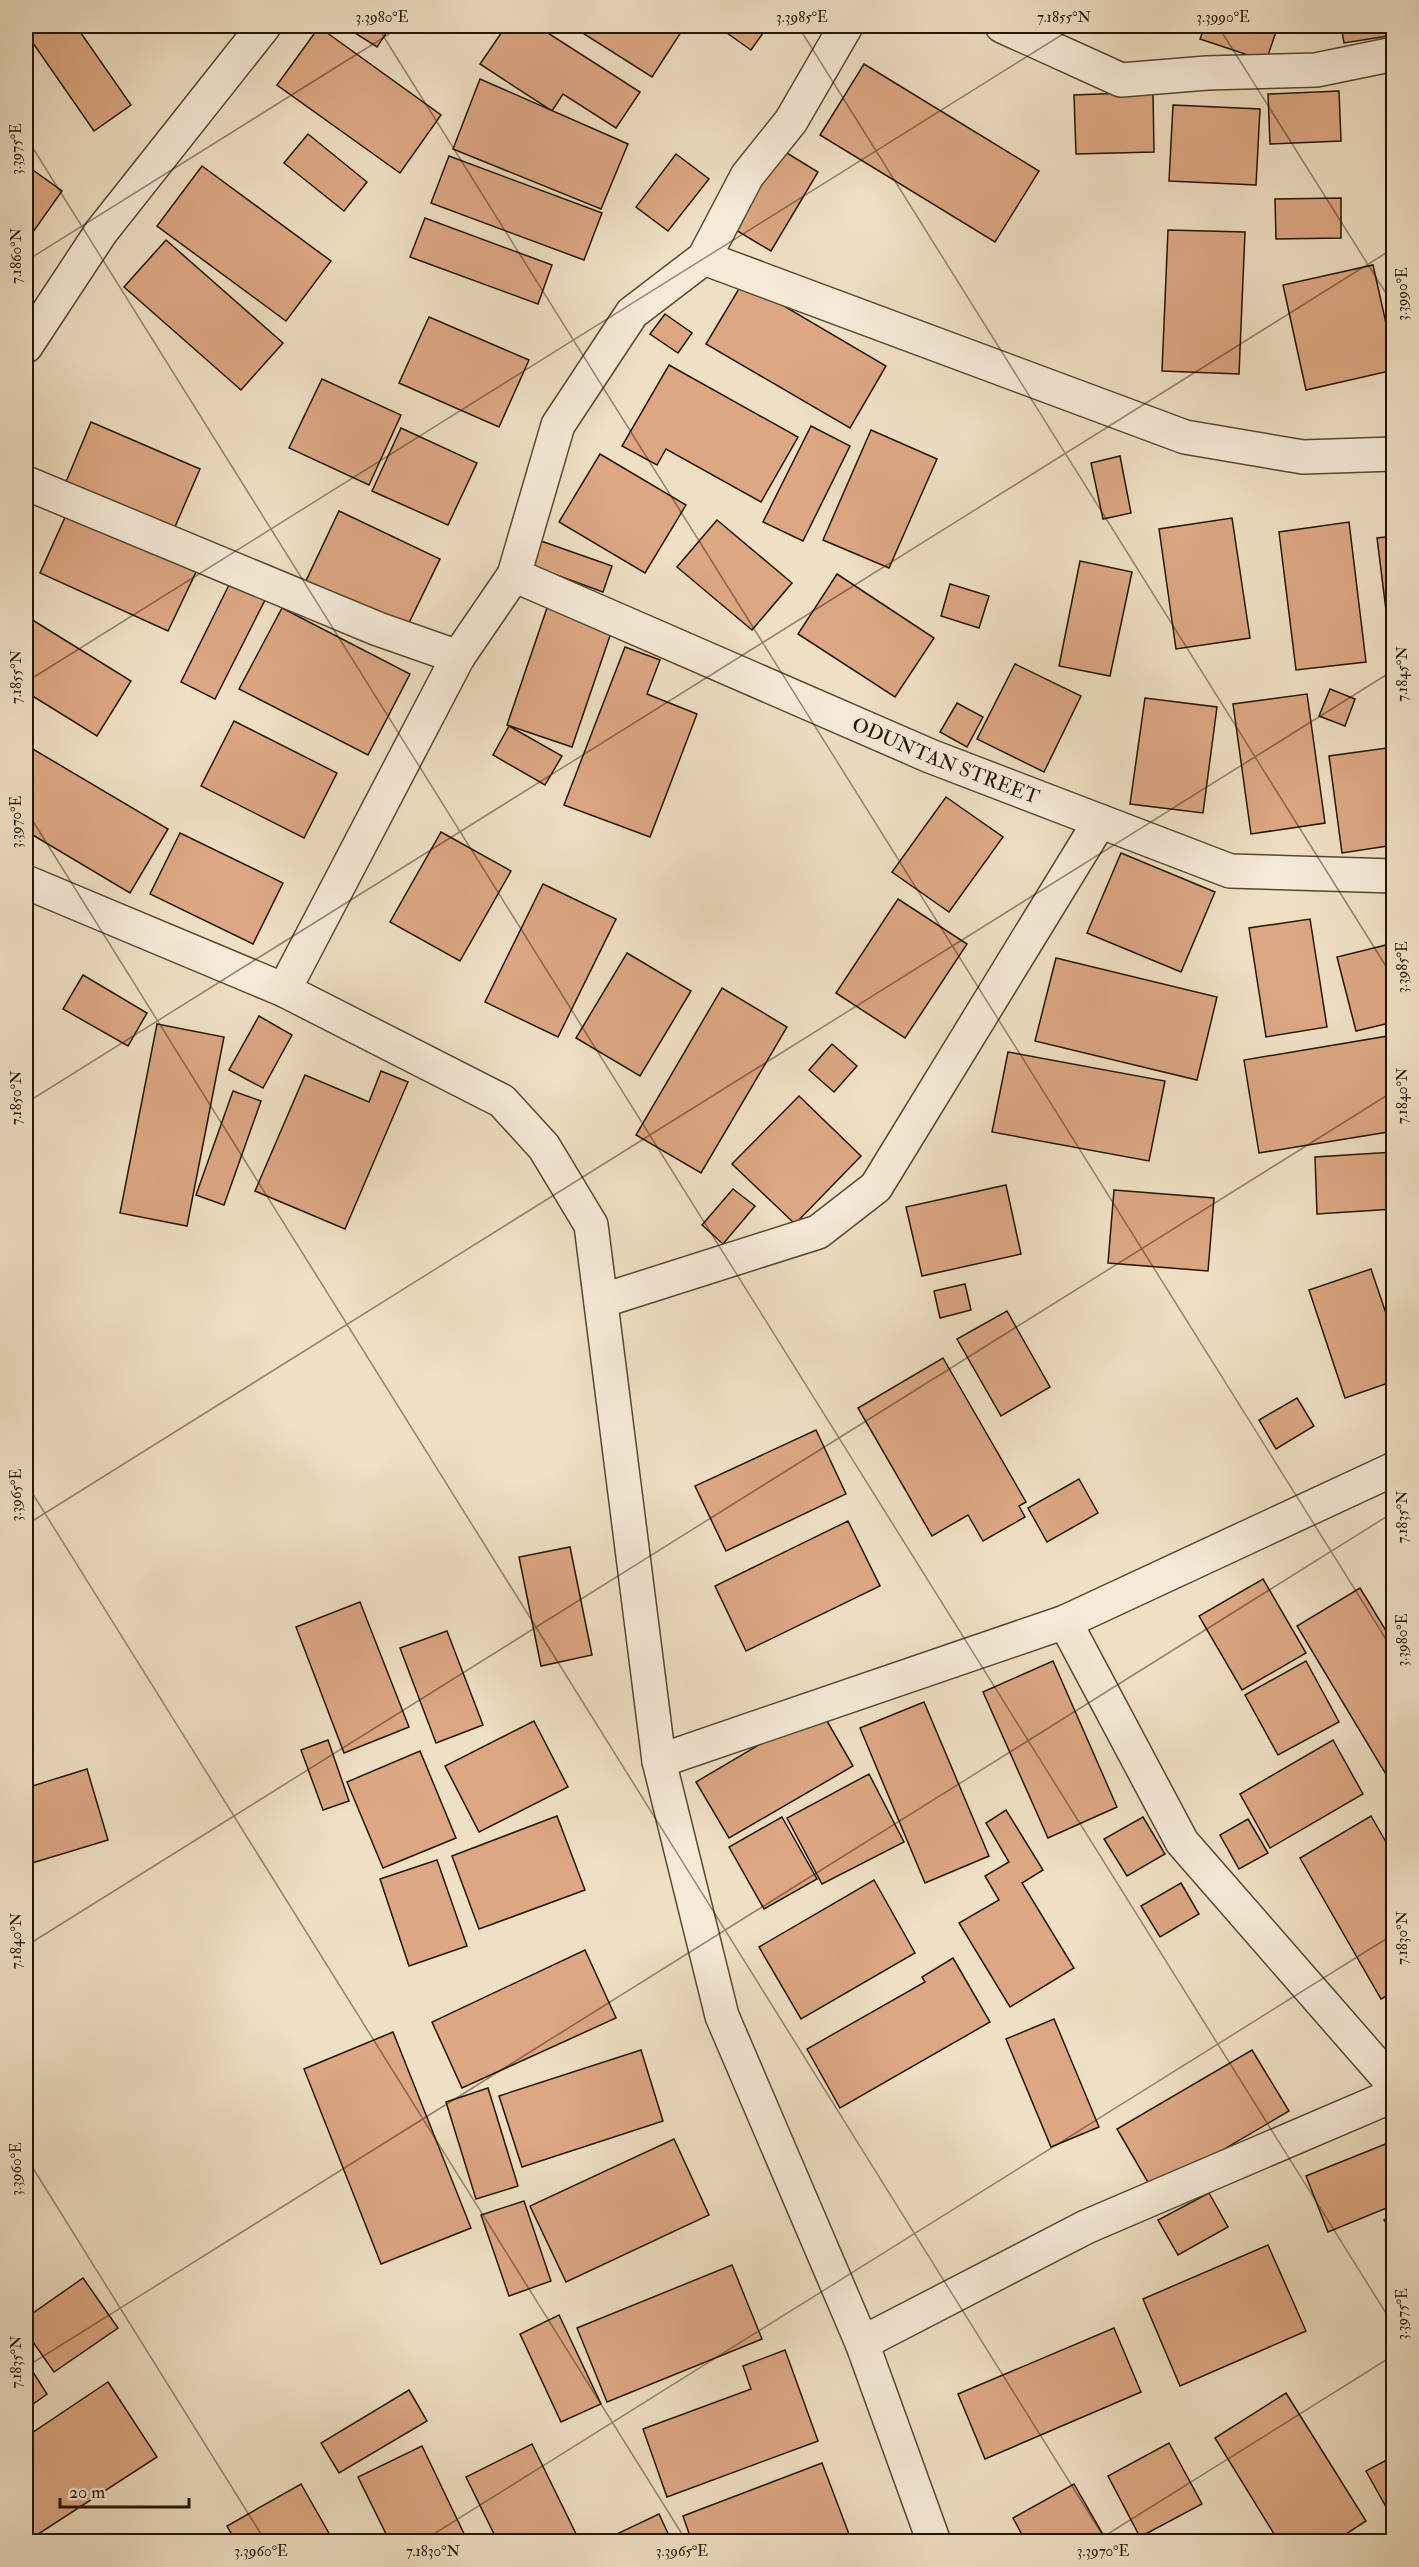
<svg xmlns="http://www.w3.org/2000/svg" width="1419" height="2567" viewBox="0 0 1419 2567" font-family="'IM FELL Double Pica',serif">
  <rect width="100%" height="100%" fill="#efdfc3"/>
  <filter id="stains"><feTurbulence type="fractalNoise" baseFrequency=".00333" numOctaves="4"/><feColorMatrix values="0 0 0 0 .2 0 0 0 0 .09 0 0 0 0 .02 0 0 0 .5 -.17"/></filter>
  <radialGradient id="worn" r=".72"><stop offset=".6" stop-color="#630" stop-opacity="0"/><stop offset="1" stop-color="#630" stop-opacity=".3"/></radialGradient>
  <g fill="#dca782" stroke="#251501" stroke-width="1.5">
    <polygon points="26,26 76,26 131,105 94,131 26,33"/>
    <polygon points="344,26 391,26 377,47"/>
    <polygon points="506,26 537,26 640,92 616,128 563,94 552,111 480,64"/>
    <polygon points="585,26 685,26 652,77 581,32"/>
    <polygon points="717,26 768,26 751,50"/>
    <polygon points="1085,26 1115,26 1113,33"/>
    <polygon points="1205,26 1278,26 1266,61 1200,39"/>
    <polygon points="1341,26 1394,26 1394,35 1344,43"/>
    <polygon points="319,27 441,115 400,173 277,85"/>
    <polygon points="864,64 1039,171 995,242 820,135"/>
    <polygon points="480,79 628,144 601,209 453,149"/>
    <polygon points="1339,91 1341,141 1270,144 1268,94"/>
    <polygon points="1153,92 1154,152 1076,154 1074,95"/>
    <polygon points="1173,105 1260,109 1256,185 1169,181"/>
    <polygon points="308,134 367,182 344,211 284,163"/>
    <polygon points="782,150 818,172 771,251 734,229"/>
    <polygon points="676,154 709,179 668,231 636,207"/>
    <polygon points="449,156 602,213 584,260 431,203"/>
    <polygon points="26,165 62,191 26,242"/>
    <polygon points="202,166 331,261 286,321 157,226"/>
    <polygon points="1341,198 1341,238 1276,239 1275,199"/>
    <polygon points="425,218 552,265 538,304 410,257"/>
    <polygon points="1168,230 1245,232 1239,374 1162,371"/>
    <polygon points="166,240 283,343 241,390 124,287"/>
    <polygon points="1373,265 1394,359 1394,370 1306,390 1283,285"/>
    <polygon points="743,282 886,366 850,428 706,344"/>
    <polygon points="665,314 692,333 678,353 650,334"/>
    <polygon points="429,317 529,360 499,427 399,383"/>
    <polygon points="669,365 798,437 761,502 666,449 657,465 622,446"/>
    <polygon points="322,379 401,415 369,485 289,448"/>
    <polygon points="91,422 200,469 171,536 63,489"/>
    <polygon points="811,426 850,446 803,541 763,522"/>
    <polygon points="401,428 477,463 448,525 372,491"/>
    <polygon points="871,430 937,459 889,568 823,540"/>
    <polygon points="600,454 686,505 645,573 559,522"/>
    <polygon points="1120,456 1131,513 1103,519 1091,463"/>
    <polygon points="339,511 440,559 405,631 304,585"/>
    <polygon points="67,513 196,572 168,631 40,573"/>
    <polygon points="1232,518 1250,638 1176,649 1159,529"/>
    <polygon points="717,520 792,583 752,630 677,567"/>
    <polygon points="1349,522 1366,662 1296,670 1279,532"/>
    <polygon points="1394,536 1394,658 1392,658 1377,538"/>
    <polygon points="541,541 612,566 603,592 532,566"/>
    <polygon points="1080,561 1132,572 1110,676 1059,666"/>
    <polygon points="837,574 934,638 895,697 798,634"/>
    <polygon points="230,583 265,600 215,699 181,682"/>
    <polygon points="950,584 989,596 979,628 941,616"/>
    <polygon points="548,605 613,627 572,747 507,725"/>
    <polygon points="282,608 410,674 368,755 239,689"/>
    <polygon points="26,616 131,681 97,736 26,692"/>
    <polygon points="625,647 660,660 647,694 697,714 650,837 564,805"/>
    <polygon points="1015,664 1081,696 1044,772 977,739"/>
    <polygon points="1330,689 1355,699 1345,726 1319,716"/>
    <polygon points="1307,694 1325,823 1251,834 1233,704"/>
    <polygon points="1145,698 1217,707 1203,813 1130,804"/>
    <polygon points="957,703 983,717 967,747 940,732"/>
    <polygon points="234,721 337,773 304,838 201,786"/>
    <polygon points="509,726 562,756 545,785 493,755"/>
    <polygon points="26,745 168,829 130,893 26,831"/>
    <polygon points="1394,747 1394,845 1342,853 1329,756"/>
    <polygon points="946,797 1003,837 949,912 892,872"/>
    <polygon points="441,832 511,871 460,961 390,922"/>
    <polygon points="180,833 283,883 253,944 150,894"/>
    <polygon points="1121,853 1215,892 1181,972 1087,933"/>
    <polygon points="543,884 616,919 558,1037 485,1002"/>
    <polygon points="898,899 967,944 905,1038 836,993"/>
    <polygon points="1310,919 1327,1027 1266,1037 1249,928"/>
    <polygon points="1394,943 1394,1022 1356,1031 1337,957"/>
    <polygon points="627,953 691,991 640,1076 576,1038"/>
    <polygon points="1056,958 1217,997 1197,1080 1035,1041"/>
    <polygon points="83,975 147,1013 128,1046 63,1009"/>
    <polygon points="722,988 787,1027 701,1173 636,1135"/>
    <polygon points="259,1016 292,1035 263,1088 229,1070"/>
    <polygon points="157,1024 224,1037 187,1226 120,1213"/>
    <polygon points="1394,1035 1394,1131 1259,1153 1244,1060"/>
    <polygon points="832,1044 857,1066 834,1092 809,1070"/>
    <polygon points="1008,1052 1165,1081 1149,1161 992,1132"/>
    <polygon points="381,1071 408,1082 345,1229 255,1191 305,1075 369,1102"/>
    <polygon points="233,1091 261,1101 224,1205 196,1195"/>
    <polygon points="799,1096 861,1156 795,1224 732,1164"/>
    <polygon points="1394,1152 1394,1209 1317,1214 1315,1157"/>
    <polygon points="1006,1185 1021,1254 922,1276 906,1207"/>
    <polygon points="733,1189 755,1206 723,1244 702,1225"/>
    <polygon points="1114,1190 1214,1198 1208,1271 1108,1263"/>
    <polygon points="1394,1252 1394,1287 1386,1253"/>
    <polygon points="1371,1269 1394,1337 1394,1381 1345,1398 1309,1290"/>
    <polygon points="965,1284 971,1310 940,1318 934,1291"/>
    <polygon points="1007,1311 1050,1387 1001,1416 957,1339"/>
    <polygon points="943,1358 1026,1502 1019,1506 1025,1517 983,1541 968,1515 932,1536 858,1408"/>
    <polygon points="1297,1398 1314,1426 1276,1449 1259,1420"/>
    <polygon points="816,1430 846,1494 726,1551 695,1486"/>
    <polygon points="1079,1479 1098,1513 1047,1542 1028,1508"/>
    <polygon points="848,1521 880,1586 746,1651 715,1586"/>
    <polygon points="570,1547 592,1655 541,1666 519,1557"/>
    <polygon points="1263,1579 1306,1653 1242,1690 1199,1616"/>
    <polygon points="1360,1588 1394,1644 1394,1779 1390,1781 1297,1626"/>
    <polygon points="360,1602 409,1727 344,1753 296,1627"/>
    <polygon points="447,1631 483,1725 436,1743 400,1648"/>
    <polygon points="1053,1661 1117,1807 1048,1838 983,1692"/>
    <polygon points="1306,1661 1339,1722 1278,1755 1245,1695"/>
    <polygon points="924,1702 989,1856 925,1883 860,1728"/>
    <polygon points="820,1709 853,1766 729,1838 696,1782"/>
    <polygon points="534,1721 568,1787 479,1832 445,1766"/>
    <polygon points="328,1740 349,1801 323,1810 301,1750"/>
    <polygon points="1333,1740 1363,1794 1270,1848 1240,1794"/>
    <polygon points="420,1751 456,1838 383,1868 347,1782"/>
    <polygon points="87,1769 108,1840 32,1863 26,1841 26,1788"/>
    <polygon points="869,1774 904,1842 822,1884 787,1818"/>
    <polygon points="1006,1810 1043,1870 1022,1883 1074,1968 1010,2007 959,1923 999,1900 985,1876 1009,1862 986,1823"/>
    <polygon points="557,1816 585,1890 479,1929 452,1856"/>
    <polygon points="1371,1816 1394,1856 1394,1992 1381,1999 1300,1858"/>
    <polygon points="782,1817 817,1879 764,1909 729,1847"/>
    <polygon points="1143,1817 1165,1854 1127,1876 1104,1839"/>
    <polygon points="1248,1819 1268,1853 1239,1869 1220,1835"/>
    <polygon points="437,1860 467,1946 409,1966 380,1879"/>
    <polygon points="874,1880 915,1953 801,2019 759,1947"/>
    <polygon points="1181,1883 1199,1914 1160,1937 1141,1906"/>
    <polygon points="585,1950 616,2018 462,2088 432,2022"/>
    <polygon points="953,1958 990,2022 840,2108 807,2049 925,1982 922,1977"/>
    <polygon points="1054,2019 1099,2127 1051,2147 1006,2039"/>
    <polygon points="393,2032 471,2228 381,2264 304,2069"/>
    <polygon points="641,2050 663,2121 522,2167 499,2096"/>
    <polygon points="1252,2050 1289,2111 1153,2191 1117,2129"/>
    <polygon points="488,2088 518,2186 476,2199 446,2102"/>
    <polygon points="674,2139 709,2215 566,2282 530,2206"/>
    <polygon points="1388,2143 1394,2157 1394,2205 1328,2232 1306,2176"/>
    <polygon points="1209,2193 1228,2227 1178,2255 1158,2220"/>
    <polygon points="524,2201 551,2281 509,2296 481,2215"/>
    <polygon points="1394,2213 1394,2234 1384,2220"/>
    <polygon points="1268,2245 1306,2331 1180,2386 1143,2299"/>
    <polygon points="732,2265 762,2339 607,2402 577,2328"/>
    <polygon points="83,2278 118,2328 54,2372 26,2332 26,2318"/>
    <polygon points="559,2315 601,2404 561,2422 520,2334"/>
    <polygon points="1114,2328 1141,2392 985,2459 958,2394"/>
    <polygon points="785,2350 818,2441 667,2497 643,2429 751,2389 743,2366"/>
    <polygon points="26,2361 47,2394 26,2409"/>
    <polygon points="108,2382 157,2457 26,2542 26,2437"/>
    <polygon points="409,2390 427,2421 339,2473 321,2443"/>
    <polygon points="1286,2393 1366,2521 1334,2542 1279,2542 1215,2438"/>
    <polygon points="1169,2443 1202,2504 1140,2537 1108,2476"/>
    <polygon points="532,2444 580,2542 498,2542 466,2477"/>
    <polygon points="422,2446 468,2542 390,2542 358,2477"/>
    <polygon points="1394,2456 1394,2512 1390,2514 1366,2471"/>
    <polygon points="822,2463 852,2542 692,2542 683,2516"/>
    <polygon points="301,2484 334,2542 236,2542 227,2526"/>
    <polygon points="1074,2484 1105,2538 1098,2542 1026,2542 1013,2518"/>
    <polygon points="659,2514 672,2542 605,2542 604,2540"/>
  </g>
  <g fill="none" stroke-linecap="round" stroke-linejoin="round">
    <defs>
      <g id="street">
        <polyline points="1002,26 1121,80 1207,73 1316,70 1394,54"/>
        <polyline points="704,258 1185,437 1303,457 1394,454"/>
        <polyline points="26,346 101,232 264,26"/>
        <polyline points="26,483 378,629 458,657"/>
        <path id="s1" d="M514 575 930 756 1230 871 1394 876"/>
        <polyline points="26,882 284,990 502,1101 544,1147 591,1225 659,1761 722,2016 862,2343 934,2542"/>
        <polyline points="284,990 458,657 514,575 558,425 632,313 704,258 747,176 791,121 846,26"/>
        <polyline points="601,1301 818,1232 876,1187 1100,821"/>
        <polyline points="1065,1622 1182,1842 1394,2085"/>
        <polyline points="659,1761 1065,1622 1394,1469"/>
        <polyline points="862,2343 1086,2227 1394,2095"/>
      </g>
    </defs>
    <use href="#street" stroke="#584832" stroke-width="36"/>
    <use href="#street" stroke="#f5ead8" stroke-width="33"/>
  </g>
  <path fill="none" stroke="#251501" stroke-width="1.5" stroke-opacity="0.45" d="M377 26 1394 1652M798 26 1394 979M1218 26 1394 306M26 137 1394 2326M26 261 402 26M26 682 1076 26M26 810 1107 2542M26 1103 1394 248M26 1483 687 2542M26 1525 1394 670M26 1946 1394 1091M26 2157 266 2542M26 2367 1394 1512M421 2542 1394 1934M1095 2542 1394 2355"/>
  <g text-anchor="middle" dominant-baseline="central" stroke-width="6" stroke-linejoin="round" paint-order="stroke">
    <g font-size="20" fill="#251501" stroke="#f5ead8">
      <text stroke="none"><textPath href="#s1" startOffset="470">ODUNTAN STREET</textPath></text>
    </g>
  </g>
  <rect width="1419" height="2567" fill="none" stroke="#efdfc3" stroke-width="66"/>
  <path d="M60 2498v9h129v-9" fill="none" stroke="#251501" stroke-width="3"/>
  <text x="69" y="2498" font-size="18" fill="#251501" stroke="#f5ead8" stroke-width="4.5" paint-order="stroke">20 m</text>
  <rect x="33" y="33" width="1353" height="2501" fill="none" stroke="#251501" stroke-width="2"/>
  <g font-size="15" text-anchor="middle" fill="#251501">
    <text x="382" y="22">3.3980°E</text>
    <text x="802" y="22">3.3985°E</text>
    <text x="1064" y="22">7.1855°N</text>
    <text x="1223" y="22">3.3990°E</text>
    <text transform="translate(16 149) rotate(-90)" y="5">3.3975°E</text>
    <text transform="translate(16 256) rotate(-90)" y="5">7.1860°N</text>
    <text transform="translate(1402 294) rotate(-90)" y="5">3.3990°E</text>
    <text transform="translate(1402 674) rotate(-90)" y="5">7.1845°N</text>
    <text transform="translate(16 677) rotate(-90)" y="5">7.1855°N</text>
    <text transform="translate(16 822) rotate(-90)" y="5">3.3970°E</text>
    <text transform="translate(1402 967) rotate(-90)" y="5">3.3985°E</text>
    <text transform="translate(1402 1096) rotate(-90)" y="5">7.1840°N</text>
    <text transform="translate(16 1098) rotate(-90)" y="5">7.1850°N</text>
    <text transform="translate(16 1495) rotate(-90)" y="5">3.3965°E</text>
    <text transform="translate(1402 1517) rotate(-90)" y="5">7.1835°N</text>
    <text transform="translate(1402 1640) rotate(-90)" y="5">3.3980°E</text>
    <text transform="translate(1402 1938) rotate(-90)" y="5">7.1830°N</text>
    <text transform="translate(16 1941) rotate(-90)" y="5">7.1840°N</text>
    <text transform="translate(16 2169) rotate(-90)" y="5">3.3960°E</text>
    <text transform="translate(1402 2314) rotate(-90)" y="5">3.3975°E</text>
    <text transform="translate(16 2362) rotate(-90)" y="5">7.1835°N</text>
    <text x="261" y="2556">3.3960°E</text>
    <text x="433" y="2556">7.1830°N</text>
    <text x="682" y="2556">3.3965°E</text>
    <text x="1103" y="2556">3.3970°E</text>
  </g>
  <rect width="100%" height="100%" filter="url(#stains)"/>
  <rect width="100%" height="100%" fill="url(#worn)"/>
</svg>
